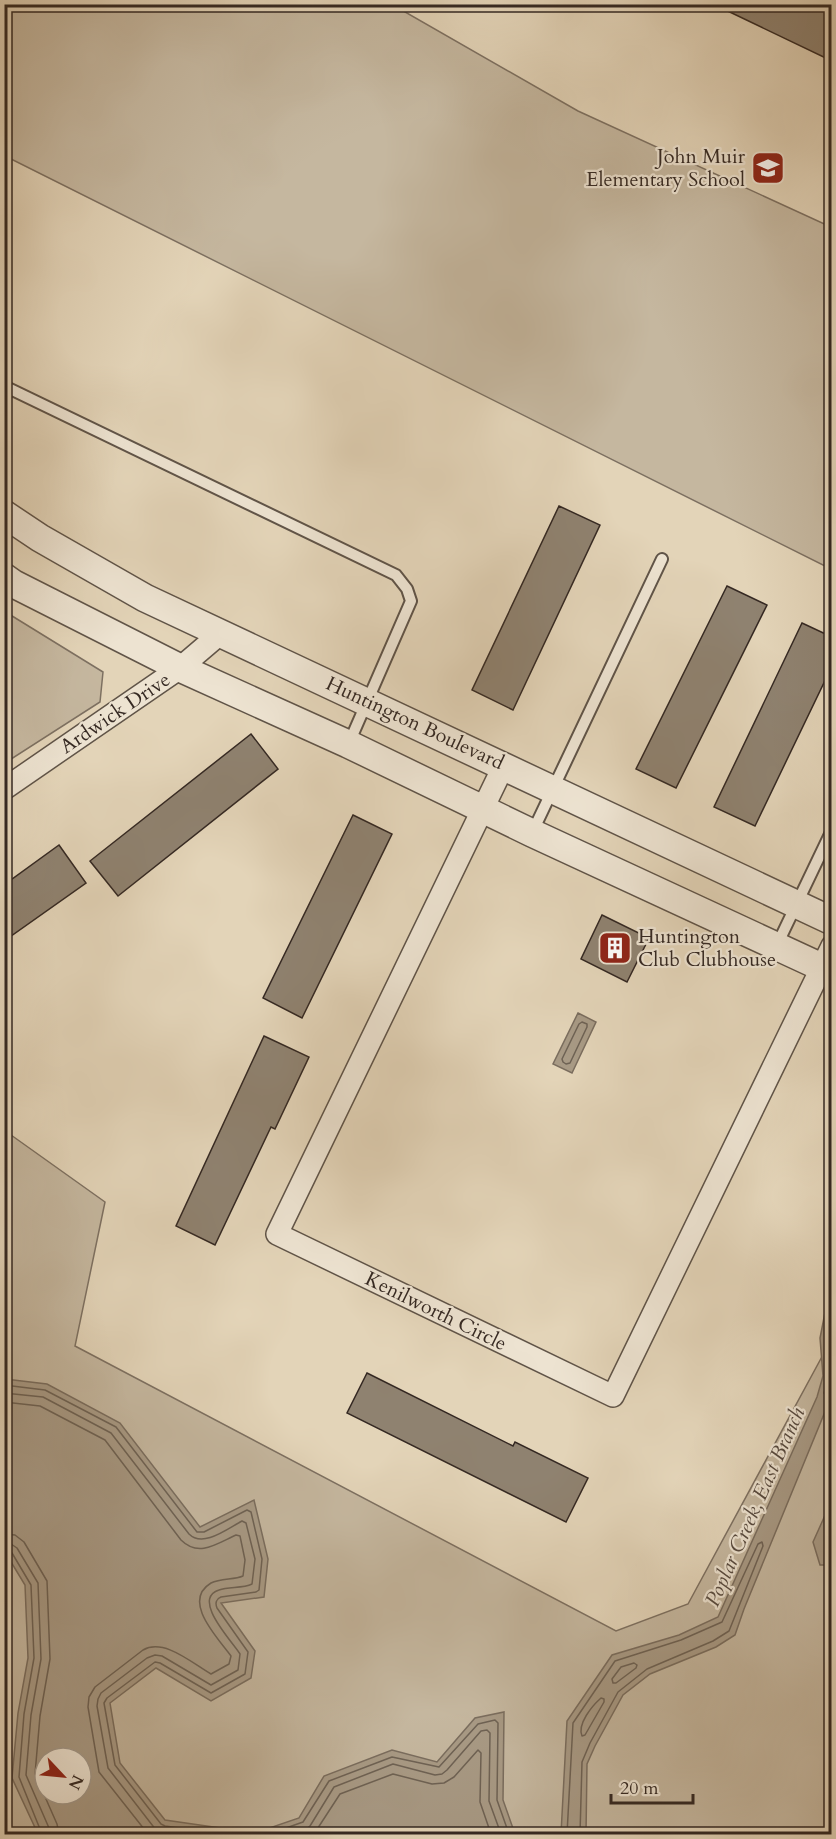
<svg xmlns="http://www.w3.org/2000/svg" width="836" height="1839" viewBox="0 0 836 1839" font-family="Cardo,serif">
  <rect width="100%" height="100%" fill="#e3d4b8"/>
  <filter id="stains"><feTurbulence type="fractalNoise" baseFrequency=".00333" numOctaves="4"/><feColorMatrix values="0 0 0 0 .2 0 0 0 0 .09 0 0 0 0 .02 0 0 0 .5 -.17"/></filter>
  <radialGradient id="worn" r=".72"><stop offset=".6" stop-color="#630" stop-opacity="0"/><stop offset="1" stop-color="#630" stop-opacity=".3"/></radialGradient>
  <g fill="#c5b79f" stroke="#7d7061" stroke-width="1.5" fill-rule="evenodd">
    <polygon points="4,5 393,5 578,111 831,227 831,569 5,156"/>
    <polygon points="4,611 103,672 100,702 5,763"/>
    <path d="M4 1130 105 1202 75 1346 616 1631 688 1604 831 1340V1834H5ZM45 1758H81V1794H45Z"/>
  </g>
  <g fill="#a89a85" stroke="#7a6d5e" stroke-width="1.5" fill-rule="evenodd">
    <polygon points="578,1013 596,1022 572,1073 553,1064"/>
    <polygon points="831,1282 831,1397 744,1609 735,1635 716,1647 650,1674 623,1695 595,1746 587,1764 586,1834 561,1834 567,1721 612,1655 679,1635 718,1617 817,1397 823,1376 820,1338"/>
    <path d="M5 1379 47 1384 120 1423 200 1527 254 1500 268 1559 264 1597 221 1603 255 1651 251 1678 211 1701 156 1668 110 1703 120 1763 165 1820 255 1833 299 1818 324 1776 392 1750 437 1762 475 1718 504 1712 503 1800 515 1834H38L12 1778 18 1713 28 1658 25 1585 5 1552ZM45 1758H81V1794H45Z"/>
    <polygon points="831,1502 831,1565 820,1565 813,1542"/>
  </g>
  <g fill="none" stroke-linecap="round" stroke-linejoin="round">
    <g stroke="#6e6254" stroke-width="1.5">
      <polygon points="582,1022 587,1024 587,1027 570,1063 566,1064 563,1062 562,1059 579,1024"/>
      <polyline points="832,1311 826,1339 829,1377 824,1393 826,1396 832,1396"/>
      <path d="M4 1385 45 1390 116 1427 197 1532H204L247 1510 251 1512 262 1559 259 1590 256 1592 221 1597C216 1599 215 1603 217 1608L248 1652 245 1674 211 1693 160 1663 155 1662 107 1698 104 1703 115 1765 161 1824 165 1826 223 1834"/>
      <path d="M4 1393 43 1397 111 1433 189 1534C203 1548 227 1529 242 1521L246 1523 255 1559 252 1584C242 1589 229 1586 219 1590 191 1599 232 1641 240 1654L238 1670 211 1685 162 1656 155 1655 147 1658 101 1693 98 1699 97 1706 108 1768 156 1830 162 1833 171 1834"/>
      <path d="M4 1402 40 1406 105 1440 181 1540C199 1558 218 1543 236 1535L240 1536 245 1560 243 1576C234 1580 221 1578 211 1583 181 1601 218 1638 231 1656L229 1664 211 1674C192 1663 164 1638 143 1650L95 1687 89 1697 88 1707 99 1772 148 1834"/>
      <polyline points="4,1534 15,1535 24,1542 47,1581 50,1659 40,1716 35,1774 57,1824 59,1834"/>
      <polyline points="4,1543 11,1544 17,1548 38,1583 41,1659 31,1715 26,1775 49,1828 50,1834"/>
      <polyline points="4,1550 12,1553 31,1585 34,1658 24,1714 19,1777 42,1834"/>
      <polygon points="634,1663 637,1665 636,1668 616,1683 613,1683 612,1679 621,1667"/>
      <path d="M601 1698 604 1699V1702L585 1735 582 1736C577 1724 592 1706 601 1698Z"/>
      <polyline points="269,1834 303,1822 329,1781 392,1757 439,1767 478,1724 495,1720 498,1723 497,1800 509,1834"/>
      <polyline points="292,1834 305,1830 310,1826 334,1787 393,1764 435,1775 442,1774 447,1770 481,1731 487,1730 490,1733 489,1801 501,1834"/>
      <polyline points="314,1834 340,1794 393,1774 432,1784 444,1783 454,1777 478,1750 481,1753 480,1802 491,1834"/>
      <polyline points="567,1834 573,1723 615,1661 681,1640 722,1622 758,1544 762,1542 763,1546 729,1631 713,1641 647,1669 618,1692 590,1743 582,1762 580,1834"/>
    </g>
  </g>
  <g fill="#8f8270" stroke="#352923" stroke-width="1.5">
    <polygon points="713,4 832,4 832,61"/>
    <polygon points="559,506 600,525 513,710 472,690"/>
    <polygon points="727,586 767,605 676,788 636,769"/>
    <polygon points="802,623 832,637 832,666 755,826 714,807"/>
    <polygon points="251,734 278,769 118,896 90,861"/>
    <polygon points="353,815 392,834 302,1018 263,998"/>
    <polygon points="59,845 86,883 4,941 4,885"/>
    <polygon points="602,915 649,938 627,982 581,959"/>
    <polygon points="264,1036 309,1057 275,1129 271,1127 215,1245 176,1226"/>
    <polygon points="367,1373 513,1446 515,1442 588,1478 566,1522 347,1413"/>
  </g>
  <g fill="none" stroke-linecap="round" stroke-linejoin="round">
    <defs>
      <g id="service">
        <polyline points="4,386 396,575 407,589 411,601 349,743"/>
        <polyline points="532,833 662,559"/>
        <polyline points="777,945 832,830"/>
      </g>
      <g id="minor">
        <polyline points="504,765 277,1234 613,1396 832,946"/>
        <polyline points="4,789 180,668 221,633"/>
      </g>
      <g id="tertiary">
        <polyline points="4,514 40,538 145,598 832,921"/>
        <polyline points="4,577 14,584 180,668 348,744 532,833 832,972"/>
      </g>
    </defs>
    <use href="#service" stroke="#605448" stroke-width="14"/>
    <use href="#minor" stroke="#605448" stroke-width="24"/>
    <use href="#tertiary" stroke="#605448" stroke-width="30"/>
    <use href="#service" stroke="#ede3d1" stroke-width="10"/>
    <use href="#minor" stroke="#ede3d1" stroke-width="21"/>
    <use href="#tertiary" stroke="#ede3d1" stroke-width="27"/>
  </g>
  <defs>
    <symbol id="school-square" viewBox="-11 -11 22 22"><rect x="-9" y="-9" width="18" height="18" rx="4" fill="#8f2418" stroke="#ede3d1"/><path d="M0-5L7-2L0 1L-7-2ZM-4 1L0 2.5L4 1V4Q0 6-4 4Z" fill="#fff"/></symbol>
    <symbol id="building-square" viewBox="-11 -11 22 22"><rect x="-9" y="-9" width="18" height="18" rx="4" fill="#8f2418" stroke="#ede3d1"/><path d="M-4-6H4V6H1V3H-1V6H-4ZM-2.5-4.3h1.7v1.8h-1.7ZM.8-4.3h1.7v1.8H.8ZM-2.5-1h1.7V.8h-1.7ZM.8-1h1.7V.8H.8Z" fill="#fff"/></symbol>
  </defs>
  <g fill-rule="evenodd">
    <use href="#school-square" x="749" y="149" width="38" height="38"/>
    <use href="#building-square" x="596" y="929" width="38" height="38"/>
  </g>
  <g text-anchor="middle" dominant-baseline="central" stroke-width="4.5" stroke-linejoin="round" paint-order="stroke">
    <g font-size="20" fill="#352923" stroke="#ede3d1" text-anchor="end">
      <text x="745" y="156">John Muir<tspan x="745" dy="23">Elementary School</tspan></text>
      <text x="638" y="936" text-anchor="start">Huntington<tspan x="638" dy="23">Club Clubhouse</tspan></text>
    </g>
    <g font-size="20" fill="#352923" stroke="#ede3d1">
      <text transform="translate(115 713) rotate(-34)">Ardwick Drive</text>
      <text transform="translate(415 723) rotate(25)">Huntington Boulevard</text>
      <text transform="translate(436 1311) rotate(26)">Kenilworth Circle</text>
    </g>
    <g font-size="21" font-style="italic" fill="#584b40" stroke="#ede3d1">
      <text transform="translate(755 1507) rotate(-66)">Poplar Creek, East Branch</text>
    </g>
  </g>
  <rect width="836" height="1839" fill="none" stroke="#e3d4b8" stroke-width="24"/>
  <rect x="6" y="6" width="824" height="1827" fill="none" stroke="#352923" stroke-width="3"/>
  <rect x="12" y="12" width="812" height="1815" fill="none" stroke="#352923" stroke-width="1.5"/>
  <g transform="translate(63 1776) rotate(116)"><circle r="28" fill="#ede3d1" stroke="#a3998b" stroke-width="1.5"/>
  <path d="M0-4.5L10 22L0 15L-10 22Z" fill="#8f2418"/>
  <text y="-9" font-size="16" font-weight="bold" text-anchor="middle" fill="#352923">N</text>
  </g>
  <path d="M611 1794v9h82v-9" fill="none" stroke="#352923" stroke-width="3"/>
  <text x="620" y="1794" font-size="18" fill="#352923" stroke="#ede3d1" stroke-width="4.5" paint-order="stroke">20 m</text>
  <rect width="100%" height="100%" filter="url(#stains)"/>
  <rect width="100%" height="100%" fill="url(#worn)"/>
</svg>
